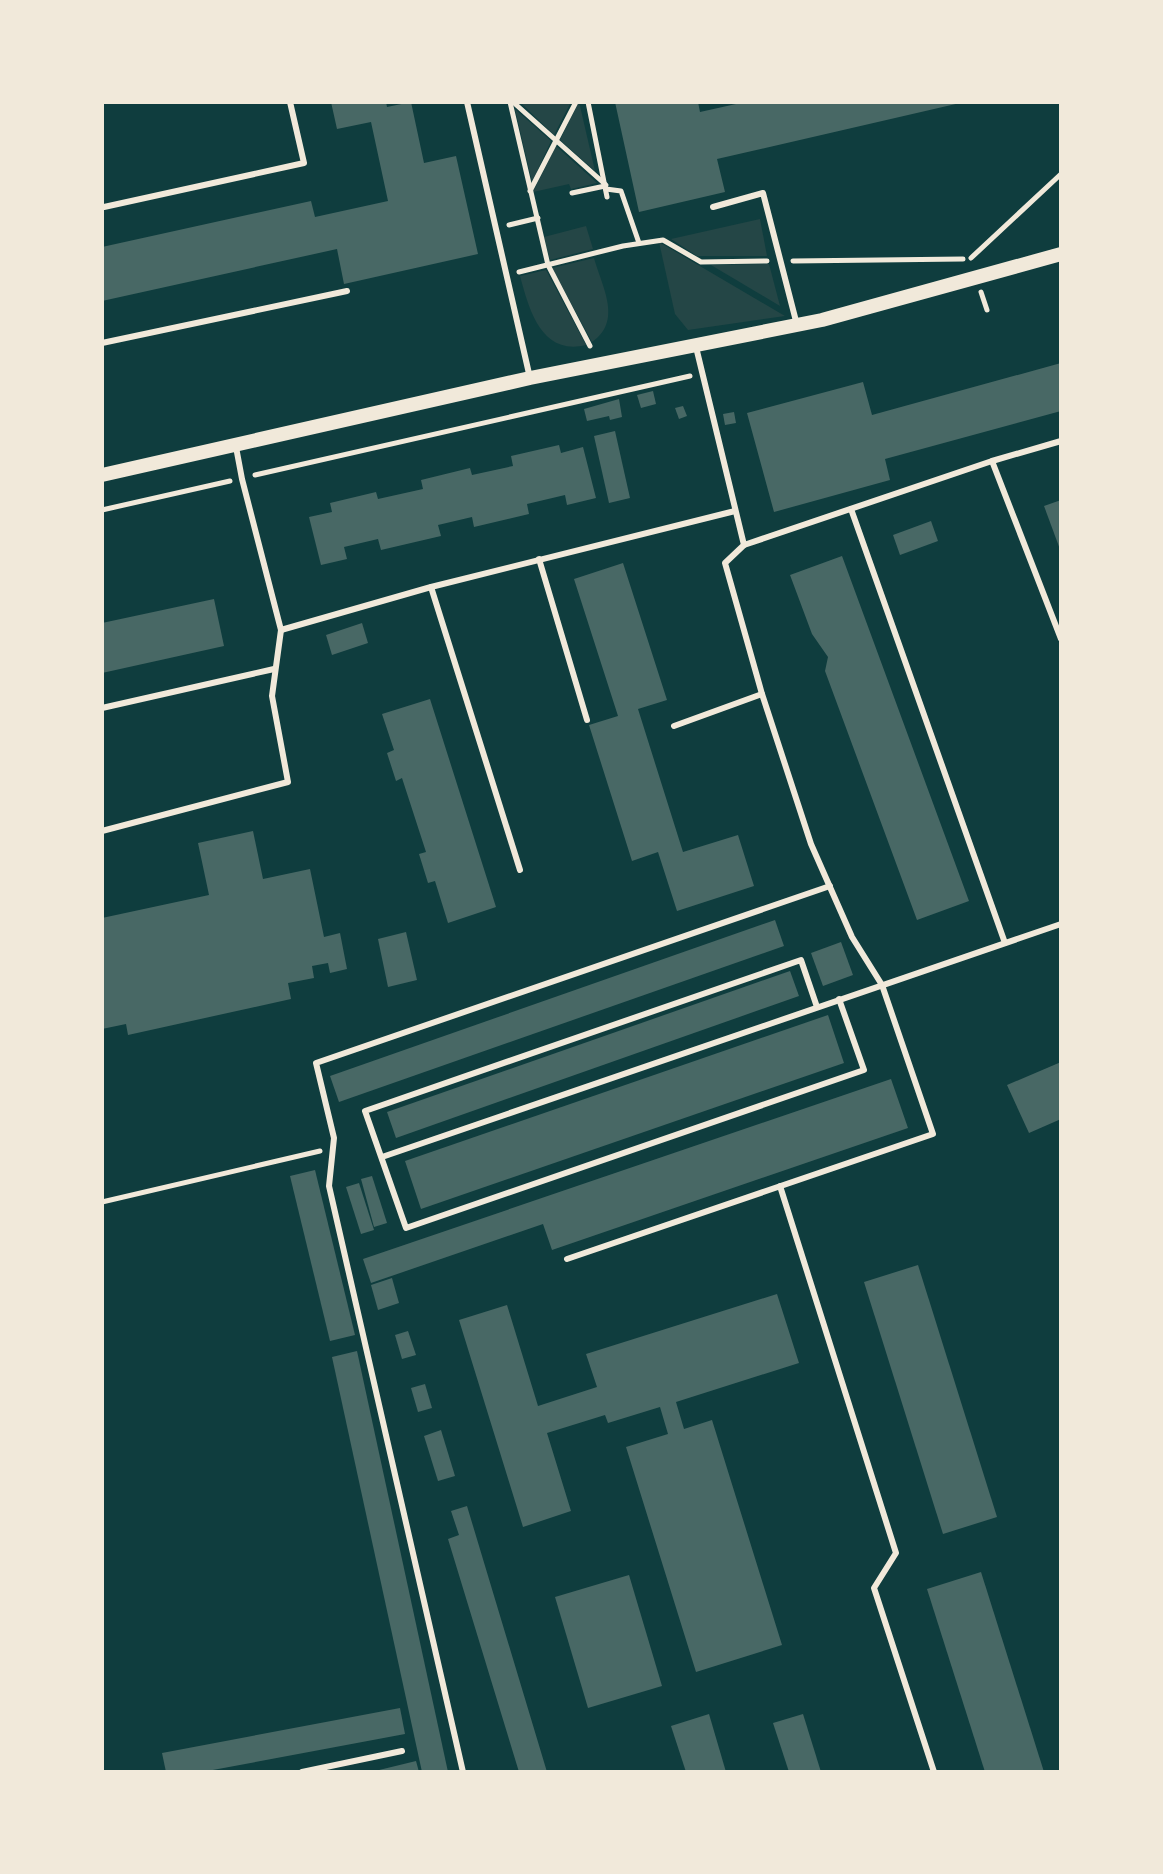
<svg xmlns="http://www.w3.org/2000/svg" width="1163" height="1874" viewBox="0 0 1163 1874" font-family="Helvetica,sans-serif">
  <rect width="100%" height="100%" fill="#0f3d3e"/>
  <g fill="#244646">
    <polygon points="520,102 571,102 554,135"/>
    <polygon points="578,103 580,106 595,171 560,140"/>
    <polygon points="515,109 551,141 532,182"/>
    <polygon points="556,146 597,183 571,189 569,184 533,192"/>
    <polygon points="760,219 767,256 697,256 671,239"/>
    <polygon points="586,226 593,249 550,260 544,237"/>
    <polygon points="659,242 785,316 688,330 675,314"/>
    <path d="M594 258C602 287 623 321 592 342L552 268Z"/>
    <polygon points="769,264 780,306 711,265"/>
    <path d="M546 270 586 345C541 356 529 309 520 276Z"/>
  </g>
  <g fill="#486865">
    <polygon points="331,102 386,102 387,107 411,102 424,163 456,156 478,254 344,284 337,249 102,301 102,247 311,201 315,217 388,201 371,122 337,129"/>
    <polygon points="615,102 698,102 700,112 745,102 960,103 717,159 725,192 639,212"/>
    <polygon points="1061,363 1061,411 885,459 890,480 774,512 747,413 863,382 872,415"/>
    <polygon points="653,391 656,404 641,408 637,395"/>
    <polygon points="619,399 622,417 610,420 609,416 587,421 584,409"/>
    <polygon points="683,406 687,416 679,419 675,408"/>
    <polygon points="734,412 736,423 725,425 723,414"/>
    <polygon points="615,431 630,498 609,503 594,436"/>
    <polygon points="559,445 561,453 583,447 596,498 567,505 565,495 527,504 529,514 474,527 472,517 438,525 441,536 381,550 378,539 344,547 347,559 321,565 309,517 332,512 330,503 376,492 378,499 423,489 421,480 470,468 472,475 513,466 511,456"/>
    <polygon points="1061,500 1061,552 1044,506"/>
    <polygon points="931,521 938,541 900,555 893,535"/>
    <polygon points="842,556 969,901 917,920 825,671 828,657 812,634 790,575"/>
    <polygon points="623,563 667,700 638,709 683,852 738,835 754,886 677,911 658,852 632,861 589,725 618,716 574,579"/>
    <polygon points="214,599 224,646 102,673 102,623"/>
    <polygon points="362,623 368,643 332,655 326,635"/>
    <polygon points="430,699 496,907 448,923 435,881 428,883 419,854 426,852 402,778 396,781 387,753 394,750 382,714"/>
    <polygon points="253,831 263,879 310,869 324,937 340,933 347,969 330,973 328,963 312,966 314,978 288,983 291,999 128,1035 126,1024 102,1029 102,918 209,895 198,843"/>
    <polygon points="775,920 784,946 339,1102 330,1076"/>
    <polygon points="406,932 417,980 388,987 378,939"/>
    <polygon points="841,942 853,975 823,986 811,953"/>
    <polygon points="790,971 799,996 396,1138 387,1112"/>
    <polygon points="828,1015 844,1063 421,1209 405,1161"/>
    <polygon points="1061,1062 1061,1119 1029,1133 1007,1085"/>
    <polygon points="891,1079 908,1128 552,1250 543,1224 371,1283 363,1259"/>
    <polygon points="315,1170 355,1335 330,1341 290,1176"/>
    <polygon points="372,1176 387,1223 374,1227 361,1179"/>
    <polygon points="359,1183 374,1230 361,1234 346,1187"/>
    <polygon points="918,1265 997,1517 943,1534 864,1282"/>
    <polygon points="392,1278 399,1303 378,1310 371,1285"/>
    <polygon points="777,1294 799,1363 676,1402 684,1429 712,1420 782,1645 696,1672 626,1447 668,1434 660,1407 608,1423 605,1415 547,1433 571,1511 523,1527 459,1320 507,1305 538,1406 597,1387 586,1354"/>
    <polygon points="408,1331 416,1355 402,1359 395,1335"/>
    <polygon points="357,1351 448,1772 422,1772 332,1357"/>
    <polygon points="425,1384 432,1408 418,1412 411,1388"/>
    <polygon points="441,1430 455,1476 438,1481 424,1436"/>
    <polygon points="467,1506 547,1772 519,1772 448,1539 459,1535 451,1511"/>
    <polygon points="981,1572 1044,1772 985,1772 927,1589"/>
    <polygon points="629,1575 662,1686 588,1708 555,1597"/>
    <polygon points="400,1708 405,1734 202,1772 166,1772 162,1753"/>
    <polygon points="709,1714 726,1772 686,1772 671,1726"/>
    <polygon points="803,1714 821,1772 789,1772 773,1723"/>
    <polygon points="416,1761 419,1772 375,1772 375,1771"/>
  </g>
  <g fill="none" stroke-linecap="round" stroke-linejoin="round">
    <g stroke="#f1e9da" stroke-width="5">
      <polyline points="510,102 548,265 590,346"/>
      <polyline points="513,102 606,185"/>
      <polyline points="588,102 607,197"/>
      <polyline points="606,189 621,191 639,243"/>
      <polyline points="530,191 576,102"/>
      <polyline points="572,193 605,186"/>
      <polyline points="509,225 538,218"/>
      <polyline points="971,258 1061,174"/>
      <polyline points="793,261 963,259"/>
      <polyline points="519,272 623,246 663,240 701,262 767,261"/>
      <polyline points="981,292 987,310"/>
      <polyline points="255,475 690,376"/>
      <polyline points="102,510 230,481"/>
      <polyline points="102,1202 320,1151"/>
    </g>
    <g stroke="#f1e9da" stroke-width="6">
      <polyline points="467,102 530,378"/>
      <polyline points="104,207 304,163 290,102"/>
      <polyline points="713,207 763,193 797,325"/>
      <polyline points="102,343 347,291"/>
      <polyline points="992,461 1061,639"/>
      <polyline points="851,509 1005,943"/>
      <polyline points="744,545 992,461 1061,441"/>
      <polyline points="539,559 587,720"/>
      <polyline points="431,587 520,870"/>
      <polyline points="281,630 431,587 735,511"/>
      <polyline points="102,708 274,669"/>
      <polyline points="674,726 762,694"/>
      <polyline points="102,831 288,782 272,696 281,630 242,479 236,447"/>
      <polyline points="817,1007 801,960 365,1111 406,1228 864,1070 839,999"/>
      <polyline points="382,1157 1061,924"/>
      <polyline points="780,1186 896,1553 874,1588 934,1772"/>
      <polyline points="567,1259 933,1134 882,985 852,937 811,844 762,694 725,563 744,545 696,347"/>
      <polyline points="302,1772 402,1751"/>
      <polyline points="463,1772 329,1186 334,1138 316,1063 830,886"/>
    </g>
    <polyline stroke="#f1e9da" stroke-width="14" points="102,475 530,378 822,320 1061,254"/>
  </g>
  <rect width="1163" height="1874" fill="none" stroke="#f1e9da" stroke-width="208"/>
</svg>
